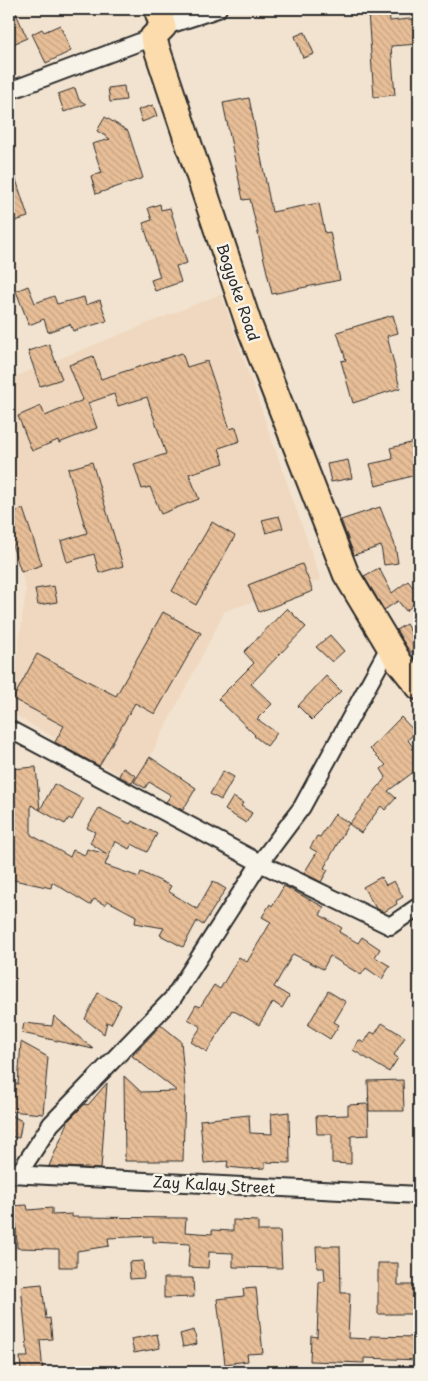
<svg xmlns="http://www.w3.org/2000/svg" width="428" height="1381" viewBox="0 0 428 1381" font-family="'Playpen Sans',sans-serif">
  <defs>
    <pattern id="building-back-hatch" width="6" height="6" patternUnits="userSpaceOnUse" patternTransform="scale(1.25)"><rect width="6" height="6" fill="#e7be97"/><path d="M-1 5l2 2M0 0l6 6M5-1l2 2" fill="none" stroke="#c6a382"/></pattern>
  </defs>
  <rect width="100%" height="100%" fill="#f2e3d0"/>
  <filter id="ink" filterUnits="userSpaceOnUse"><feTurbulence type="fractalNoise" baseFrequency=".02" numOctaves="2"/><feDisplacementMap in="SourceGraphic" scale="10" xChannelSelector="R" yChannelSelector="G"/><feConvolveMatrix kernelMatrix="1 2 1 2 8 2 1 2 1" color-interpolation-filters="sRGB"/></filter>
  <g filter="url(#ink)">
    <polygon fill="#efd8bf" points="221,294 321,580 225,611 136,784 9,712 26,591 9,527 9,379"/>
    <g fill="url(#building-back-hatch)" stroke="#2b2b2b">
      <polygon points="9,9 14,9 27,38 13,44 9,32"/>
      <polygon points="389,11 390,21 419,18 419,44 391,46 395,95 374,97 368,12"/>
      <polygon points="60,25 71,51 46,63 32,34 42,29 44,32"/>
      <polygon points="305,32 314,54 303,58 295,36"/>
      <polygon points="124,86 126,100 110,102 108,88"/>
      <polygon points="75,88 79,100 86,104 64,112 58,94"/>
      <polygon points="249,98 272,212 319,203 325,233 330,232 340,280 272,294 250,199 243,200 223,103"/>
      <polygon points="153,105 157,116 142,122 138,110"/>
      <polygon points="105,117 128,131 143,178 96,194 91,176 102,173 92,144 110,139 97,131"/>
      <polygon points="9,164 11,164 28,217 9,223"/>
      <polygon points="160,204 161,210 170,208 187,263 176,266 181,282 155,291 151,280 160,277 143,223 152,220 148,208"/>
      <polygon points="28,286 35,303 54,296 57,304 84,297 86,305 100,300 107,321 73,331 70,324 48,332 44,319 29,325 16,291"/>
      <polygon points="393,315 398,333 387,336 400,388 353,403 341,361 346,360 337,332"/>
      <polygon points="49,344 62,379 40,386 28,351"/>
      <polygon points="182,353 187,367 207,361 230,429 236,427 240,441 219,448 224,463 189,474 199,499 161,514 150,487 142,489 134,464 166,454 147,397 118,406 114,394 88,403 97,428 59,443 58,440 32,451 18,416 41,406 45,416 83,400 69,365 93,356 101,379"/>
      <polygon points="419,441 419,474 376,486 370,464 393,459 390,448"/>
      <polygon points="348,460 352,478 331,482 327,464"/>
      <polygon points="92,462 123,566 99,573 94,554 67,562 61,541 87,533 68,469"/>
      <polygon points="380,507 395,545 398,563 384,565 381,546 354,555 341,520"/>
      <polygon points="23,509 42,565 21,572 9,535 9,514"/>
      <polygon points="279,516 283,528 266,533 262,520"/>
      <polygon points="212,522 235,536 196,605 172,591"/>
      <polygon points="302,564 313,591 259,612 248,585"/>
      <polygon points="379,568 392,593 408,581 419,595 419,600 406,611 398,601 384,610 364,576"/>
      <polygon points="54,586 57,602 38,605 35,589"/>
      <polygon points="287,608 306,627 251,684 272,704 257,719 277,733 267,746 254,736 255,735 218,699 254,663 244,652"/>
      <polygon points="163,612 201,633 155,714 135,703 99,766 55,742 64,726 13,699 37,654 116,696"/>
      <polygon points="406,624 419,646 419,659 408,649 396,630"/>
      <polygon points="330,635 344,651 332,662 316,647"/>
      <polygon points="326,676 341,691 312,720 298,706"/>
      <polygon points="401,717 415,732 408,740 419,756 419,768 388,791 396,798 385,810 381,806 361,833 349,824 386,777 381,769 386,765 370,749"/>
      <polygon points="150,757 196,788 183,810 166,802 171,795 149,782 145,788 134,782"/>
      <polygon points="36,767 40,810 31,805 31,835 35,837 70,857 73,850 85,855 87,849 107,854 90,843 95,832 87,828 99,808 130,824 132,821 157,834 147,852 132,844 129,849 115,841 105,865 139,877 141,872 171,886 168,891 197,909 213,881 226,889 203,925 197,921 183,947 160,935 164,928 135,923 136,916 108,901 105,905 94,899 90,905 52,882 51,888 9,879 9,815 13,815 14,791 10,769"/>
      <polygon points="123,768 136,776 132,783 119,776"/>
      <polygon points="223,771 234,777 221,800 210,794"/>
      <polygon points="54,784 83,799 72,820 69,818 65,824 40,810"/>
      <polygon points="233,797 243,803 241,806 252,813 246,823 225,810"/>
      <polygon points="335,814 349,823 324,868 328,870 321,882 304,873 317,852 310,848 317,836 320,837"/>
      <polygon points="381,877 386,885 394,881 403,897 396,901 397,904 384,912 376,908 363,887"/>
      <polygon points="284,886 324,907 320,915 342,928 339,932 358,943 362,937 380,949 375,957 390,966 382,979 366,968 361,975 330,956 323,969 293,954 274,987 289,996 282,1008 273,1002 259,1025 232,1010 207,1052 191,1042 201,1027 188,1019 196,1005 200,1007 214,985 220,989 239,957 247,962 271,922 262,917 270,904 272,906"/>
      <polygon points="328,991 346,1002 334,1022 339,1025 330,1039 308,1025"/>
      <polygon points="98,993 121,1005 111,1024 107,1022 104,1034 85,1019"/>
      <polygon points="54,1016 93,1049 22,1033 24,1023 52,1026"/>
      <polygon points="382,1023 405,1037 394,1055 398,1058 389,1072 353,1050 359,1040 364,1043 371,1032 375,1034"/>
      <polygon points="161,1025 181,1041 185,1088 183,1161 125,1161 124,1076 141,1092 177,1091 132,1056"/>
      <polygon points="21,1042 48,1057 43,1114 9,1111 9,1083 18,1084"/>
      <polygon points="403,1080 404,1111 369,1111 368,1081"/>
      <polygon points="107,1083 101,1169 49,1166 69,1120 85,1104 88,1105"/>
      <polygon points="368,1104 369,1135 351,1136 351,1164 332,1163 332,1134 317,1134 316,1116 348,1115 348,1105"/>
      <polygon points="289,1112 290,1163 265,1162 265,1168 247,1169 227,1167 228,1161 204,1163 200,1120 249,1115 250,1133 272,1134 271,1114"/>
      <polygon points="9,1114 22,1121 19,1138 9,1136"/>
      <polygon points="27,1205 28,1210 52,1208 52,1215 72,1214 72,1217 186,1218 185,1232 212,1234 212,1230 233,1231 233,1220 258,1221 258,1231 280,1231 282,1268 233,1267 233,1253 209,1252 208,1268 188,1267 190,1244 153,1242 153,1236 108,1238 109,1246 77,1251 77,1267 59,1267 59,1249 17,1248 16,1224 9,1224 9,1206"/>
      <polygon points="316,1246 340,1246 341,1293 350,1293 348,1338 370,1339 370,1336 419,1337 419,1360 364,1358 364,1363 310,1361 311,1336 317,1337 319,1282 325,1281 324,1268 317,1268"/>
      <polygon points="143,1261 144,1278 130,1279 129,1262"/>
      <polygon points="378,1263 398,1263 398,1285 419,1285 419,1314 378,1314"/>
      <polygon points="164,1278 193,1278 194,1297 164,1298"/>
      <polygon points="42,1284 46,1319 50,1318 52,1339 40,1340 43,1372 21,1372 20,1357 28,1357 21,1286"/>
      <polygon points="256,1288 263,1353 247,1354 248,1361 225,1364 217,1299 244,1296 243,1289"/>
      <polygon points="194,1330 197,1344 183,1347 180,1334"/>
      <polygon points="157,1334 160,1348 134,1353 131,1339"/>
    </g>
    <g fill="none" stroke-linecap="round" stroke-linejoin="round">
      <defs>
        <g id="street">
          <polyline points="163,27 218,9"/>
          <polyline points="9,91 153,37"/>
          <polyline points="9,729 260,863 390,926 419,906"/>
          <polyline points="14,1173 21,1170 51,1124 173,998 260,863 302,807 389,647"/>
          <polyline points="10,1174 419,1195"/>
        </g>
        <polyline id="primary" points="157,9 163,27 153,37 249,325 346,574 399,662 419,687"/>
      </defs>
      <use href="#street" stroke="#2b2b2b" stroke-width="20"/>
      <use href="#primary" stroke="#2b2b2b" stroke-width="29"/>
      <use href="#street" stroke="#f7f3e8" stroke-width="16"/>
      <use href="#primary" stroke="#fcdcac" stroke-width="25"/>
    </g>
  </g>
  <g text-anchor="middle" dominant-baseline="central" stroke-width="5" stroke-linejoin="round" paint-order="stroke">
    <g font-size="15" fill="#2b2b2b" stroke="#f7f3e8">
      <text transform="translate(239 292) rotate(71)">Bogyoke Road</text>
      <text transform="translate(214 1184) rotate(3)">Zay Kalay Street</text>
    </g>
  </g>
  <rect width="428" height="1381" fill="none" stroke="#f7f3e8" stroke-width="30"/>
  <rect x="15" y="15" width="398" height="1351" fill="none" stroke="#2b2b2b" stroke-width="2" filter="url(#ink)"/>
</svg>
